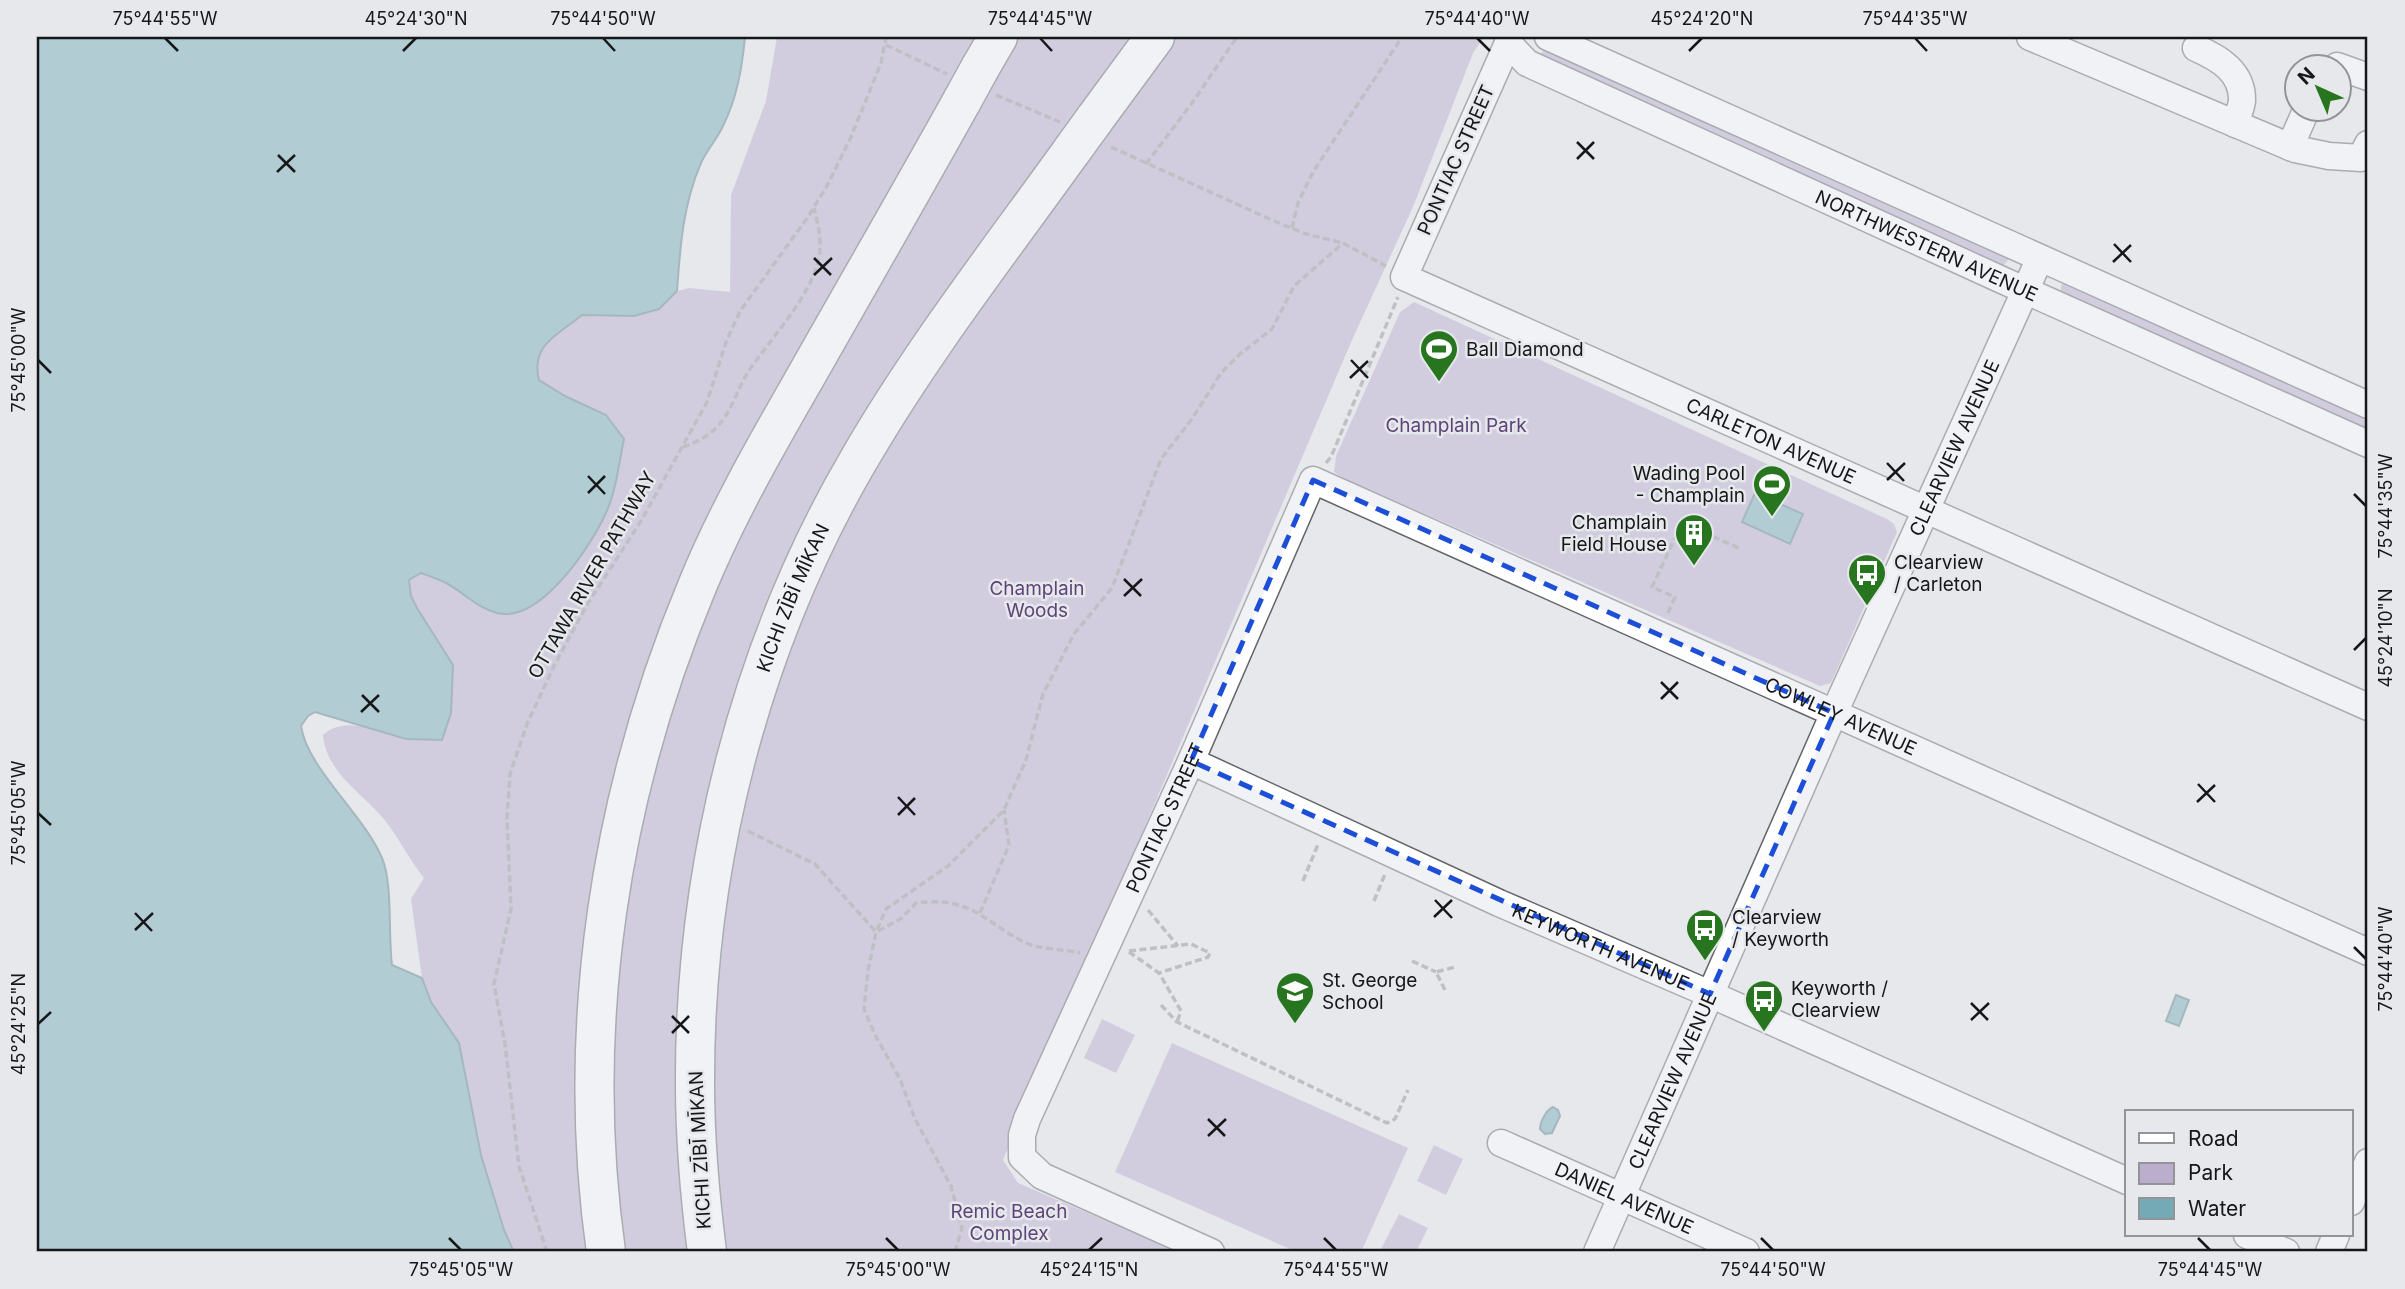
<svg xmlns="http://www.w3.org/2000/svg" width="2405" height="1289" viewBox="0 0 2405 1289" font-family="Inter,sans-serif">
  <rect width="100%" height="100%" fill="#e6e8ec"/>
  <g fill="#bbaecd">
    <path d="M777 37H1484L1473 53 1413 207 1352 340 1003 1160 1018 1183 1179 1252H514L504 1230 481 1155 459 1043 431 1002 422 978 411 899 424 878C411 862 402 844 390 827 368 795 327 777 323 735 345 714 381 732 406 739L451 713 453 665 417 608 411 596 409 580 421 573 446 583 475 604 499 614 526 610 556 587 581 557 606 415 565 396 539 380C530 345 558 335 582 315L634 316 659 309 677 291 689 288 730 292 731 195 766 101Z"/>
    <polygon points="1548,45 2006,249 2009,259 2003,266 1997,269 1538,57"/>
    <polygon points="2064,282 2368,413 2368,433 2061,292 2061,286"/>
    <polygon points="1414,302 1887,519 1894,524 1897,532 1831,683 1820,686 1345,479 1334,472 1336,456 1400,312"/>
    <polygon points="1102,1019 1135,1035 1116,1073 1084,1058"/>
    <polygon points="1172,1043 1408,1148 1361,1252 1297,1252 1115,1172"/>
    <polygon points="1434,1145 1463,1159 1446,1195 1417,1181"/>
    <polygon points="1399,1214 1428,1228 1416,1252 1387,1252 1381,1249"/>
  </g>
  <g fill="#74aab5" stroke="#587e86" stroke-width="2">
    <path d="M37 37H745C742 68 737 98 723 126 717 139 707 150 701 163 683 204 680 248 677 291L659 309 634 316 582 315C558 335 530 345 539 380L565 396 606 415 624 439C619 463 616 491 606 513 591 546 540 624 497 613 477 608 463 592 446 583 438 579 429 576 421 573L409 580 411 596 417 608 453 665 451 713 442 740 406 739 315 712 308 716 301 726C307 768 364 815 382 858 393 884 388 935 392 965L422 978 431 1002 459 1043 481 1155 504 1230 514 1252H37Z"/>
    <polygon points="1755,493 1803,514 1790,544 1742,522"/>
    <polygon points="2176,995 2189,1000 2179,1026 2166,1021"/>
    <path d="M1553 1107 1558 1110 1560 1116 1552 1133 1545 1134 1540 1129C1540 1122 1546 1110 1553 1107Z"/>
  </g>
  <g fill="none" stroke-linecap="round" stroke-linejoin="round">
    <defs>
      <g id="minor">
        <polyline points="1548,37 2368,405"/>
        <polyline points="2030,37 2295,149 2329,156 2361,158 2368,144"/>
        <path id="s1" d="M1508 43 1404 277 2368 707"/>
        <path id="s2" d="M1508 43 1527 63 2002 280 2368 444"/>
        <path d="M2196 48C2219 58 2243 72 2242 101 2241 109 2237 117 2235 124"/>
        <polyline points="2337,66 2368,77"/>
        <polyline points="2290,147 2307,108"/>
        <path id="s3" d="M1191 761 1499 903 1710 994 2127 1181"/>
        <path id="s4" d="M1501 1143 1746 1252"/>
        <polyline points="2351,1202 2368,1162"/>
        <polyline points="2247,1235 2286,1252"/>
        <path id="s5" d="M1211 1252 1042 1176 1022 1157V1135L1027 1119 1191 761 1313 480 2368 952"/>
        <path id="s6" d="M1597 1252 1834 713 2040 258"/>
        <polyline points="2329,1252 2336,1235"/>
      </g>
      <g id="highway">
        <polyline points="980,68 998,37"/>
        <polyline points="1094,120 1155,37"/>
        <path d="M606 1252C574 1026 610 794 698 584 729 509 770 439 810 369 861 279 913 189 963 99"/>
        <path id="s7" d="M707 1252C700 1197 695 1140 695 1084 694 868 749 648 858 461 921 352 999 252 1073 149"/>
      </g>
    </defs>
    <use href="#minor" stroke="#626468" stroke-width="29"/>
    <use href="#highway" stroke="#626468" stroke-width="41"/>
    <g stroke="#909194" stroke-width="3.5" stroke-dasharray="7 3.5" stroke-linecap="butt">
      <polyline points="886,45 947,74"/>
      <polyline points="996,95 1060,122"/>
      <polyline points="1111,147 1274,221 1306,234 1343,243 1386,266"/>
      <polyline points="1146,164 1192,103 1237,37"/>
      <polyline points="1292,228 1298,203 1313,172 1402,37"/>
      <path d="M683 447C694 443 706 438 715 429 732 413 737 388 750 369 771 339 806 301 817 266 823 246 819 228 814 208"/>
      <polyline points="1326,463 1331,457 1398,297"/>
      <polyline points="1668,613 1675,597 1652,587 1682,523 1739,548"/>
      <polyline points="748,831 815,864 876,932"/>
      <polyline points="1303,881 1318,844"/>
      <polyline points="1374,901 1385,874"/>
      <polyline points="1148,910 1178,946"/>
      <polyline points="980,913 1009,845 1004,810"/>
      <path d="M878 931 902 918 916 903C972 896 982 921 1026 943 1039 949 1064 949 1080 953"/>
      <polyline points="1129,951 1191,944 1210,953 1208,957 1159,973"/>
      <polyline points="1129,952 1159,973 1181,1011 1177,1022"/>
      <polyline points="1412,961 1436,972"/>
      <polyline points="1445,990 1436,972 1455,967"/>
      <polyline points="1161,1005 1177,1022 1387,1123 1395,1119 1408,1090"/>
      <polyline points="547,1252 519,1166 505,1044 494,984 511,909 507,818 510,774 527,724 555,664 587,605 641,521 707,402 726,342 740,311 808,217 828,184 851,137 881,63 886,37"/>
      <polyline points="955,1252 962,1228 951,1186 915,1119 900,1079 875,1035 864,1009 868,971 876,932 886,909 948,866 1004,810 1026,760 1043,694 1074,634 1112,588 1161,459 1192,419 1221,373 1240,354 1272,329 1294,286 1343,243"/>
    </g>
    <use href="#minor" stroke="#fff" stroke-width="26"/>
    <use href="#highway" stroke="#fff" stroke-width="38"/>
    <defs>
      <g id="highway-bridge">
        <polyline points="963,99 980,68"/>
        <polyline points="1073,149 1094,120"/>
      </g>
    </defs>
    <use href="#highway-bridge" stroke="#626468" stroke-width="41" stroke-linecap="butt"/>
    <use href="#highway-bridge" stroke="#fff" stroke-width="38"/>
  </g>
  <path d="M0 0H2405V1289H0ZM1313 480 1834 713 1710 994 1191 761Z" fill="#e6e8ec" fill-opacity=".55" fill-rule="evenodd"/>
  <path fill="none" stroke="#1d4ed8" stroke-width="5" stroke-dasharray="14 9" stroke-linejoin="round" d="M1313 480 1834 713 1710 994 1191 761Z"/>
  <path fill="none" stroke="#161718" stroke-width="2.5" d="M165 38 178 51M603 38 615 51M1040 38 1052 51M1477 38 1490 51M1915 38 1927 51M403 51 416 38M1689 51 1702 38M1577 142 1594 159M278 155 295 172M1577 159 1594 142M277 172 295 155M2114 244 2131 262M814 258 831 275M2113 262 2131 245M814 275 832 258M38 360 51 373M1351 360 1368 378M1350 378 1368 361M1887 463 1904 481M588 476 605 494M1887 480 1905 463M588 493 605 476M2354 494 2366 506M1124 579 1141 596M1124 596 1142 579M2354 650 2366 638M1661 682 1678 699M362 695 379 712M1661 699 1678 682M361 712 379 695M2198 784 2215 802M898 797 915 815M2197 802 2215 785M38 813 51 825M898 815 915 798M1435 900 1452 918M135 913 152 931M1434 917 1452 900M135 930 153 913M2354 947 2366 959M1971 1003 1988 1020M672 1016 689 1033M1971 1020 1989 1003M38 1024 51 1012M672 1033 689 1016M1208 1119 1225 1136M1208 1136 1226 1119M449 1238 461 1250M886 1238 898 1250M1324 1238 1336 1250M1761 1238 1773 1250M2198 1238 2210 1250M1089 1250 1102 1238"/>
  <defs>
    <symbol id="stadium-pin" viewBox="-11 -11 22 30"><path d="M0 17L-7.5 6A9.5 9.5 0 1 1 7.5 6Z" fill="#27761f" stroke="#e6e8ec"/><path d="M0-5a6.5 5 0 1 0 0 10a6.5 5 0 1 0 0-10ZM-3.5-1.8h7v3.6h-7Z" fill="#fff"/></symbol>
    <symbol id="building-pin" viewBox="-11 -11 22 30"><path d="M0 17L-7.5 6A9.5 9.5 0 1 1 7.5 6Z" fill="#27761f" stroke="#e6e8ec"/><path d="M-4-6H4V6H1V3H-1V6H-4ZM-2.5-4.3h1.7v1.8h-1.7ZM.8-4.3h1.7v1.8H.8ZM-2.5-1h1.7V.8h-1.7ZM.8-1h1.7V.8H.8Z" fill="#fff"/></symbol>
    <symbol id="bus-pin" viewBox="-11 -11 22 30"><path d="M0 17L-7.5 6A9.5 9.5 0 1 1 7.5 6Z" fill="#27761f" stroke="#e6e8ec"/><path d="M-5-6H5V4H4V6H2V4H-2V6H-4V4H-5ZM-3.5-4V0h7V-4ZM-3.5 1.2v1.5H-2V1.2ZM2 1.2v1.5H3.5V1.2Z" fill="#fff"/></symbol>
    <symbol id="school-pin" viewBox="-11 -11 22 30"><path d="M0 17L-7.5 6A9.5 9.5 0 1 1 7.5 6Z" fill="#27761f" stroke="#e6e8ec"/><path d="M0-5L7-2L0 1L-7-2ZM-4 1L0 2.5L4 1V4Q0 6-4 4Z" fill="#fff"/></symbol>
  </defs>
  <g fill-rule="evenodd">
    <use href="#stadium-pin" x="1417" y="327" width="44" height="60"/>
    <use href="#stadium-pin" x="1750" y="462" width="44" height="60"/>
    <use href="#building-pin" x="1672" y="511" width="44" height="60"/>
    <use href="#bus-pin" x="1845" y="551" width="44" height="60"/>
    <use href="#bus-pin" x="1683" y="906" width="44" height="60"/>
    <use href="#school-pin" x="1273" y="969" width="44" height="60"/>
    <use href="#bus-pin" x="1742" y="977" width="44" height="60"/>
  </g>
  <g text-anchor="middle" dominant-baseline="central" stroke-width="5" stroke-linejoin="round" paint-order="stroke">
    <g font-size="19" fill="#161718" stroke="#e6e8ec">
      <text transform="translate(1456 160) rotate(-66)">PONTIAC STREET</text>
      <text stroke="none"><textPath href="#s2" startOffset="467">NORTHWESTERN AVENUE</textPath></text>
      <text stroke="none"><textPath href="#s1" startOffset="658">CARLETON AVENUE</textPath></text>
      <text stroke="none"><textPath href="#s6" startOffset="880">CLEARVIEW AVENUE</textPath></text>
      <text transform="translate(592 575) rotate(-60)">OTTAWA RIVER PATHWAY</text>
      <text stroke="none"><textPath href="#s7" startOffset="668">KICHI ZĪBĪ MĪKAN</textPath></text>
      <text stroke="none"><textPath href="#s5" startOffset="1530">COWLEY AVENUE</textPath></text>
      <text stroke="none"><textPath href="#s5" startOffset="583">PONTIAC STREET</textPath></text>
      <text stroke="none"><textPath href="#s3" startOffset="450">KEYWORTH AVENUE</textPath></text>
      <text stroke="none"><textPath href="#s6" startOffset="187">CLEARVIEW AVENUE</textPath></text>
      <text transform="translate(700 1150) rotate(-93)">KICHI ZĪBĪ MĪKAN</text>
      <text stroke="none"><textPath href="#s4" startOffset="135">DANIEL AVENUE</textPath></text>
    </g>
    <g font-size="19" fill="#161718" stroke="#e6e8ec" text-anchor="start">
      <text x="1466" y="349">Ball Diamond</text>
      <text x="1745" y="473" text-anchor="end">Wading Pool<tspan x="1745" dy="22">- Champlain</tspan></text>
      <text x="1667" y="522" text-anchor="end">Champlain<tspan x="1667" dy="22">Field House</tspan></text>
      <text x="1894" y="562">Clearview<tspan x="1894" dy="22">/ Carleton</tspan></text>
      <text x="1732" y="917">Clearview<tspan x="1732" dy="22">/ Keyworth</tspan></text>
      <text x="1322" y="980">St. George<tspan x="1322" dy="22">School</tspan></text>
      <text x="1791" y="988">Keyworth /<tspan x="1791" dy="22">Clearview</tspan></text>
    </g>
    <g font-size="19" fill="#5d4479" stroke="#e6e8ec">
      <text x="1456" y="425">Champlain Park</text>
      <text x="1037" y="588">Champlain<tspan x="1037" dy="22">Woods</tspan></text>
      <text x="1009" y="1211">Remic Beach<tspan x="1009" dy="22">Complex</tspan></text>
    </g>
  </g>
  <rect width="2405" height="1289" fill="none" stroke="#e6e8ec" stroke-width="77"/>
  <rect x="2125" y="1110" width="228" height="126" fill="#e6e8ec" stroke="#939497" stroke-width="2"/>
  <rect x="2139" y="1133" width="35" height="10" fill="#ffffff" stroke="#939497" stroke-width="2"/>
  <text x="2188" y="1146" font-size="21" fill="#161718">Road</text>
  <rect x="2139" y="1163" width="35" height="21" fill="#bbaecd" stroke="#939497" stroke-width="2"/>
  <text x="2188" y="1180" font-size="21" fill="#161718">Park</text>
  <rect x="2139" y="1198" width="35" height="21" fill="#74aab5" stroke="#939497" stroke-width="2"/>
  <text x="2188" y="1216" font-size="21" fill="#161718">Water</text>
  <g transform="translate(2318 88) rotate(316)"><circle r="33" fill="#e6e8ec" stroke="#939497" stroke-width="2"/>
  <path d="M0-5L12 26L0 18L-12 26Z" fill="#27761f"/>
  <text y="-10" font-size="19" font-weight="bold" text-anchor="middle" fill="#161718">N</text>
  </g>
  <rect x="38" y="38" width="2328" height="1212" fill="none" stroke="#161718" stroke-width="2.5"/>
  <g font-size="18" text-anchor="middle" fill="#161718">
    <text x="165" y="25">75°44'55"W</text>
    <text x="416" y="25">45°24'30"N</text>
    <text x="603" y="25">75°44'50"W</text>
    <text x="1040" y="25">75°44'45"W</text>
    <text x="1477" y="25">75°44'40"W</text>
    <text x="1702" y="25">45°24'20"N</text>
    <text x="1915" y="25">75°44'35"W</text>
    <text transform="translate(19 360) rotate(-90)" y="6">75°45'00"W</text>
    <text transform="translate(2386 506) rotate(-90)" y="6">75°44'35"W</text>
    <text transform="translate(2386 638) rotate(-90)" y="6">45°24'10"N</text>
    <text transform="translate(19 813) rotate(-90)" y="6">75°45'05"W</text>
    <text transform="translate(2386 959) rotate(-90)" y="6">75°44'40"W</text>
    <text transform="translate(19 1024) rotate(-90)" y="6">45°24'25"N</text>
    <text x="461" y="1276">75°45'05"W</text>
    <text x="898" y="1276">75°45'00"W</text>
    <text x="1089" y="1276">45°24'15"N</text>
    <text x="1336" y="1276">75°44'55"W</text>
    <text x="1773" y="1276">75°44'50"W</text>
    <text x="2210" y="1276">75°44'45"W</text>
  </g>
</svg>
